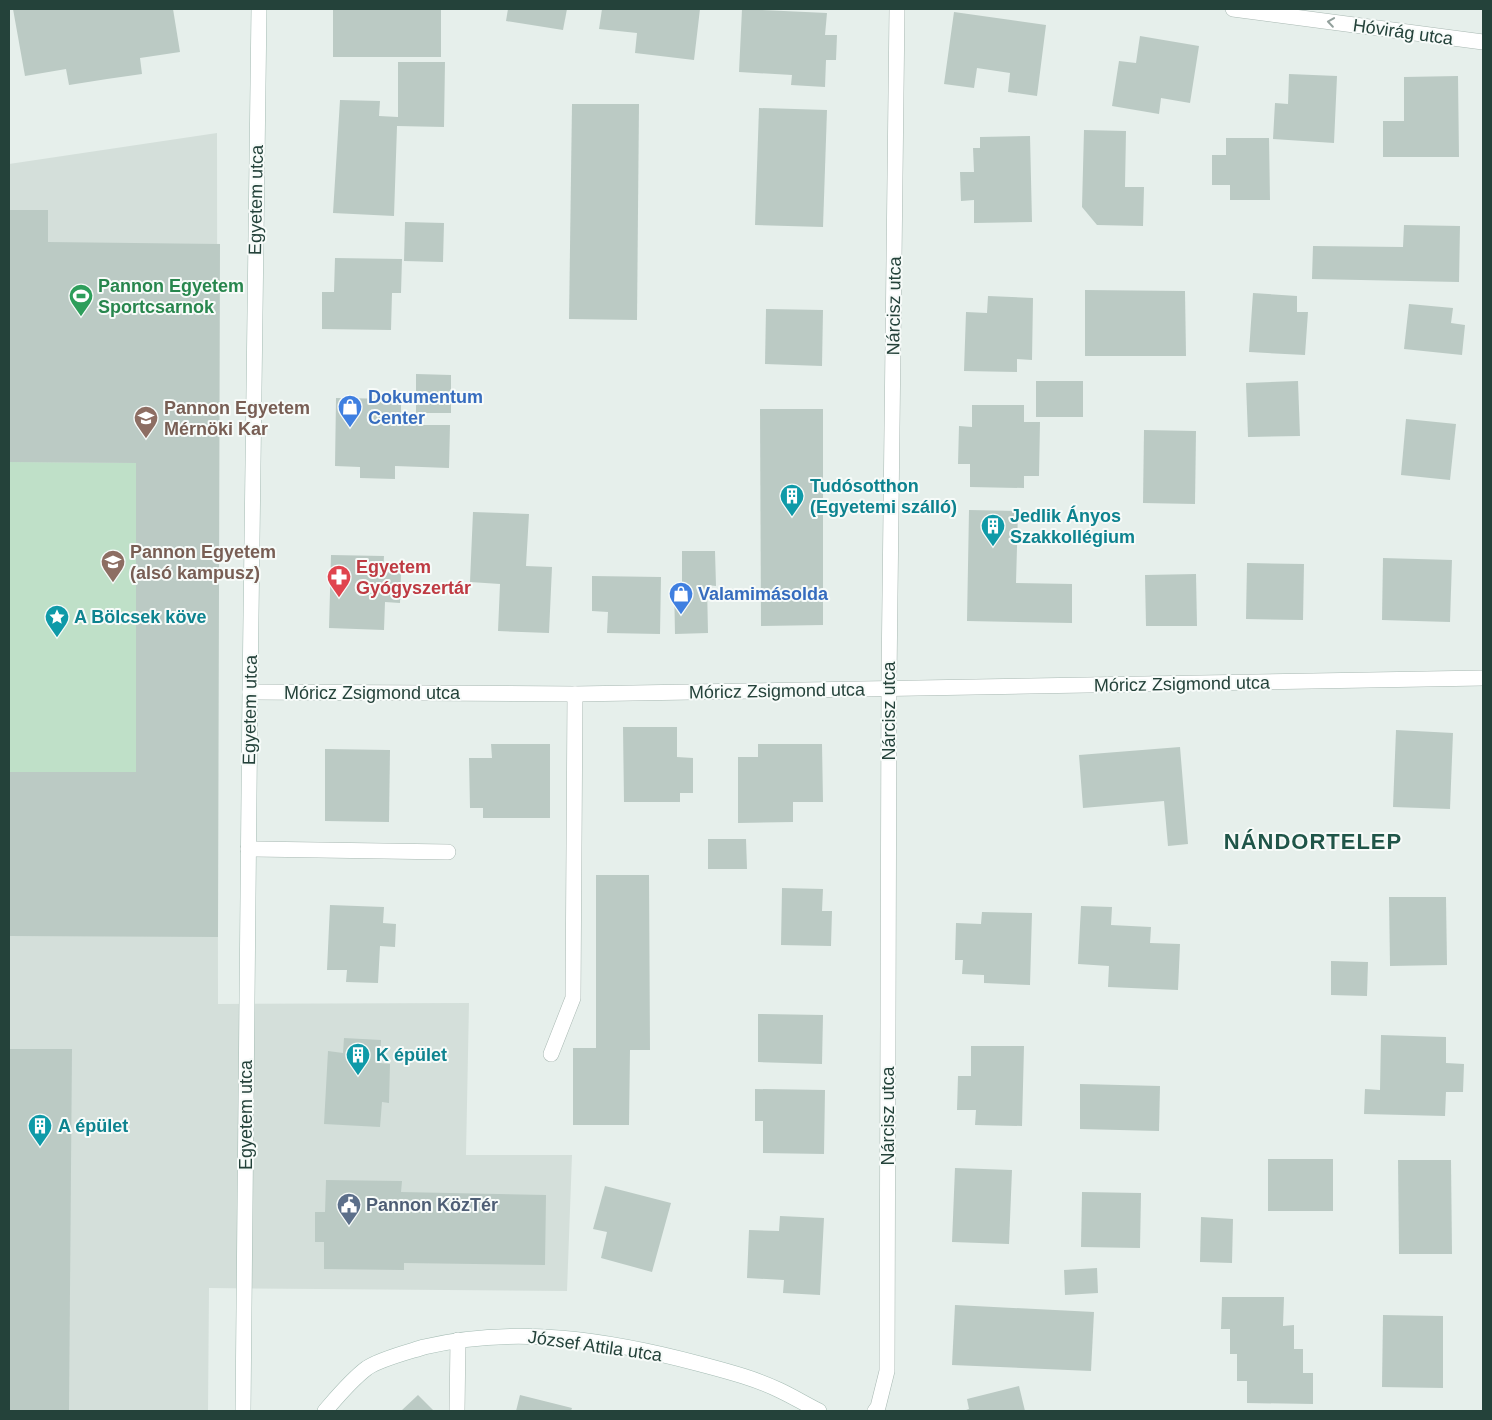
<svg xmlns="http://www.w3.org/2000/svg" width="1492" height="1420" viewBox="0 0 1492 1420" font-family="Helvetica,sans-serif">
  <rect width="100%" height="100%" fill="#e6efeb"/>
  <polygon fill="#d4dfda" points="217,133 218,1004 469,1003 466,1155 572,1155 567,1291 209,1288 208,1411 9,1411 9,164"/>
  <polygon fill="#bfe0c8" points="9,462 136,463 136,772 9,772"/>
  <g fill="#bbcac4">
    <polygon points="13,9 173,9 180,52 140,58 142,74 107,79 69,85 66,69 25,76"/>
    <rect x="333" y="9" width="108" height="48"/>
    <polygon points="508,9 567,9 563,30 506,21"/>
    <polygon points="602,9 700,9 694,60 635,53 637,33 599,29"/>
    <polygon points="742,9 827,13 825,35 837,35 836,60 826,60 825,87 791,85 792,75 739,72"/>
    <polygon points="954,12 1046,25 1037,96 1008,92 1010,73 977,68 974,88 944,84"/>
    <polygon points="1140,36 1199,46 1190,103 1161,98 1159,114 1112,106 1119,61 1136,63"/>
    <polygon points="398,62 445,62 444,127 397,126 394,216 333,213 340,100 380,101 379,116 398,117"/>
    <polygon points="1289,74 1337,76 1334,143 1273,139 1275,103 1288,104"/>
    <polygon points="1458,76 1459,157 1383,157 1383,121 1404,121 1404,77"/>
    <polygon points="572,104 639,104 637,320 569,319"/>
    <polygon points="759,108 827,110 823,227 755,225"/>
    <polygon points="1084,130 1126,131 1125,187 1144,187 1143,226 1097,225 1082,207"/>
    <polygon points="1030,136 1032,222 974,223 974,200 961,201 960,172 974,172 973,148 980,148 980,137"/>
    <polygon points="1226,138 1269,138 1270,200 1230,200 1230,185 1212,185 1212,155 1226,155"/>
    <polygon points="9,210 48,210 48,242 220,244 218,937 9,936 9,772 136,772 136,463 9,462"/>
    <polygon points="405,222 444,223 443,262 404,261"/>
    <polygon points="1404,225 1460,226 1459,282 1312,279 1313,246 1403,247"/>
    <polygon points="335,258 402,259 401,293 392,293 391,330 322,329 322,292 334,292"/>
    <polygon points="1085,290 1185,291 1186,356 1085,356"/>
    <polygon points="1253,293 1297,296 1297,312 1308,312 1305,355 1249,352"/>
    <polygon points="988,296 1033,298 1032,360 1017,359 1017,372 964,371 966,312 987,313"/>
    <polygon points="1409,304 1453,308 1451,323 1465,325 1462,355 1404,349"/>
    <polygon points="766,309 823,310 822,366 765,364"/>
    <polygon points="416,374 451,375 451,413 416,413"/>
    <rect x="1036" y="381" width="47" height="36"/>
    <polygon points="1298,381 1300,436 1248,437 1246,383"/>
    <polygon points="336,398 401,399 401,425 450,425 449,468 395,466 395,479 360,478 360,467 335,466"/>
    <polygon points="972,405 1024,405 1024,422 1040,422 1039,476 1024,476 1024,488 970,487 970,464 958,464 959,426 972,427"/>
    <polygon points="760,409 823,409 823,625 761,626"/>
    <polygon points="1406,419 1456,424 1450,480 1401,475"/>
    <polygon points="1144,430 1196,431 1195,504 1143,503"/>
    <polygon points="969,510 1018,511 1016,583 1072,584 1072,623 967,621"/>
    <polygon points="473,512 529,514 526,566 552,567 549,633 498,631 500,584 470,582"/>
    <polygon points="682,551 715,551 716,586 707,585 708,633 675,634 674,584 682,584"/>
    <polygon points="331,555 384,556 383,572 401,573 400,603 385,602 384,630 329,628"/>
    <polygon points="1383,558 1452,560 1450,622 1382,620"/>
    <polygon points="1247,563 1304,564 1303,620 1246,619"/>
    <polygon points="1196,574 1197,626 1146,626 1145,575"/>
    <polygon points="592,576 661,577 660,634 607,633 608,612 592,611"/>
    <polygon points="623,727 677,727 677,757 693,758 693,793 680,793 680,802 624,802"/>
    <polygon points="1396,730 1453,733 1450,809 1393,807"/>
    <polygon points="491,744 550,744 550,818 483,818 483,808 470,808 469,758 492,758"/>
    <polygon points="758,744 822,744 823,802 793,802 793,822 738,823 738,757 758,757"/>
    <polygon points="1180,747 1188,844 1168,846 1164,801 1083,808 1079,755"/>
    <polygon points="325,749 390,750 389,822 325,821"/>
    <polygon points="708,839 746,839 747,869 708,869"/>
    <polygon points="596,875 649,875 650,1050 630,1050 629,1125 573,1125 573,1048 596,1048"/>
    <polygon points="782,888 823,889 822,911 832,911 831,946 781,945"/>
    <polygon points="1389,897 1446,897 1447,965 1390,966"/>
    <polygon points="330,905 384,907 383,923 396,924 395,947 380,946 378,983 346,982 347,970 327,970"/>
    <polygon points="1081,906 1112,907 1111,925 1151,927 1150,943 1180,944 1178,990 1108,987 1109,966 1078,964"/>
    <polygon points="982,912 1032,913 1030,985 984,983 984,975 962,974 963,960 955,960 956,923 981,924"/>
    <polygon points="1331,961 1368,962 1367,996 1331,995"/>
    <polygon points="758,1014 823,1015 822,1064 758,1062"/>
    <polygon points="1381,1035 1446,1037 1446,1063 1464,1064 1463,1092 1446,1092 1445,1116 1364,1114 1365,1089 1380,1090"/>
    <polygon points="344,1038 381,1040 380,1063 390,1064 389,1103 382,1102 380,1127 324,1124 328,1051 343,1053"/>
    <polygon points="971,1046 1024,1046 1022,1126 975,1125 976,1110 957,1110 958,1076 971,1076"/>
    <polygon points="9,1049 72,1049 69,1411 9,1411"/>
    <polygon points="1080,1084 1160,1086 1159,1131 1080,1129"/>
    <polygon points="755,1089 825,1090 824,1154 763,1153 763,1121 755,1121"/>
    <rect x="1268" y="1159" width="65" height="52"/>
    <polygon points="1398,1160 1451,1160 1452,1254 1399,1254"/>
    <polygon points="955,1168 1012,1170 1009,1244 952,1242"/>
    <polygon points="326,1180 402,1181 401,1192 546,1195 545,1265 404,1263 404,1270 324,1269 324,1242 315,1242 315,1212 325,1212"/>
    <polygon points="605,1186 671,1203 652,1272 601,1258 607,1232 593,1229"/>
    <polygon points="1082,1192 1141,1193 1140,1248 1081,1247"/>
    <polygon points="780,1216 824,1218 820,1295 783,1293 784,1280 747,1278 749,1230 779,1231"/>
    <polygon points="1201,1217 1233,1219 1232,1263 1200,1262"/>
    <polygon points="1097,1268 1098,1293 1065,1295 1064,1270"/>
    <polygon points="1222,1297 1284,1297 1283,1326 1294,1325 1294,1349 1303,1349 1303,1373 1313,1373 1313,1404 1247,1403 1247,1381 1237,1381 1237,1354 1230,1354 1230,1329 1221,1329"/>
    <polygon points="955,1305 1094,1312 1091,1371 952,1365"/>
    <polygon points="1383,1315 1443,1316 1443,1388 1382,1387"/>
    <polygon points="1019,1386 1025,1411 963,1411 969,1409 967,1399"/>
    <polygon points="418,1395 434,1411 401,1411"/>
    <polygon points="520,1395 572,1408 571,1411 516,1411"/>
  </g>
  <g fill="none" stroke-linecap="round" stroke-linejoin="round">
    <defs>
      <g id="lane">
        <polyline points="248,849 448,852"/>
        <polyline points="551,1054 573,998 575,694"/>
        <polyline points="457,1411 458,1340"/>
      </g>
      <g id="street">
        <polyline points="1233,9 1483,42"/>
        <polyline points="250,692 575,694 1483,678"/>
        <polyline points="875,1411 878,1407 887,1371 889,679 897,9"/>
      </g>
      <g id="secondary">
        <polyline points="243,1411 250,692 259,9"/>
        <path d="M325 1411C338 1396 351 1380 367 1368 380 1359 408 1352 424 1347 515 1325 610 1340 700 1364 726 1371 754 1378 779 1390 792 1396 805 1404 819 1411"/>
      </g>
    </defs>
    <use href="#lane" stroke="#a8b8b2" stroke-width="16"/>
    <use href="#street" stroke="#a8b8b2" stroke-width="16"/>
    <use href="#secondary" stroke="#a4bbb3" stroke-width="16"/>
    <use href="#lane" stroke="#fff" stroke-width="15"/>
    <use href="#street" stroke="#fff" stroke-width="15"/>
    <use href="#secondary" stroke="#fff" stroke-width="15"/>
  </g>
  <defs><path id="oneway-chevron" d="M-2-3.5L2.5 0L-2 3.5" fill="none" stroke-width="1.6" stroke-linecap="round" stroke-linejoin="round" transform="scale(1.25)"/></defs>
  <use stroke="#92a09c" href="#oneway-chevron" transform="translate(1331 22) rotate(-172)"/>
  <defs>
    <symbol id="stadium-pin" viewBox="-11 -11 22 30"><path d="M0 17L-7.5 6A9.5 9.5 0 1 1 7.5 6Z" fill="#2e9e5b" stroke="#f7fbf9"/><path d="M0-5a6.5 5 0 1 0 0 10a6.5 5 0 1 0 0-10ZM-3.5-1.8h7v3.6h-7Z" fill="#fff"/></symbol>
    <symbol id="shop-pin" viewBox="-11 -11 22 30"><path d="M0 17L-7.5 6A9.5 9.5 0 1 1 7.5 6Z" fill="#3f7fe0" stroke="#f7fbf9"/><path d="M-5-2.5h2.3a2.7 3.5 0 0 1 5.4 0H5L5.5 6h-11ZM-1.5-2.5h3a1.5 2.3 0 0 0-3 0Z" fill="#fff"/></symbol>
    <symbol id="university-pin" viewBox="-11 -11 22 30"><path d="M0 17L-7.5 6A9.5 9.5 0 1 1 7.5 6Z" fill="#8d6e63" stroke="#f7fbf9"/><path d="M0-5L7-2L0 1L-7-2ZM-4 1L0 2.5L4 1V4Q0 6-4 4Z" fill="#fff"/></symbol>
    <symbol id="building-pin" viewBox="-11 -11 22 30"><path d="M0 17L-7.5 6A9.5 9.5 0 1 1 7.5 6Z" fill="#0f9aa8" stroke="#f7fbf9"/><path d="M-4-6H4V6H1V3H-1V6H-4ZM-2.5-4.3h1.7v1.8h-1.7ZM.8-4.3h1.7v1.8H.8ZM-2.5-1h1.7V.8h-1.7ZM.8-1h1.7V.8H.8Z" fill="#fff"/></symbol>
    <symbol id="pharmacy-pin" viewBox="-11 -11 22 30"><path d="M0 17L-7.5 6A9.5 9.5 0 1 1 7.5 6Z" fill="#e0444e" stroke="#f7fbf9"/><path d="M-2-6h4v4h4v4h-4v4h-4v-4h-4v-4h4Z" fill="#fff"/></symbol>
    <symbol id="sight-pin" viewBox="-11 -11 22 30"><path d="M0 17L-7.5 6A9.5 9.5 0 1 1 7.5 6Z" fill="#0f9aa8" stroke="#f7fbf9"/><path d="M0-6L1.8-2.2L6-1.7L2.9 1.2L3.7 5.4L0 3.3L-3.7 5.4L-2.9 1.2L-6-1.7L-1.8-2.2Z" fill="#fff"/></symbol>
    <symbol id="civic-pin" viewBox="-11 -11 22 30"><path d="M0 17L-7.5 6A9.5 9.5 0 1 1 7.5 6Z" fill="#5c6f8a" stroke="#f7fbf9"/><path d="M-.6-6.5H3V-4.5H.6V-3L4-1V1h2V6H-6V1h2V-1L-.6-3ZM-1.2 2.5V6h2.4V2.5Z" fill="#fff"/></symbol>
  </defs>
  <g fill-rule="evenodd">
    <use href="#stadium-pin" x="67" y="282" width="28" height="38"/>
    <use href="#shop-pin" x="336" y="393" width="28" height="38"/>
    <use href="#university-pin" x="132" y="404" width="28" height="38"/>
    <use href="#building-pin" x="778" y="482" width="28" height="38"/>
    <use href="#building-pin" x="979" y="512" width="28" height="38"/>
    <use href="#university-pin" x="99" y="548" width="28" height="38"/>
    <use href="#pharmacy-pin" x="325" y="563" width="28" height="38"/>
    <use href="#shop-pin" x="667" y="580" width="28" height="38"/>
    <use href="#sight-pin" x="43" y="603" width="28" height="38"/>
    <use href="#building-pin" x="344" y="1041" width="28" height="38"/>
    <use href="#building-pin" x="26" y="1112" width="28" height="38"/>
    <use href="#civic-pin" x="335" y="1191" width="28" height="38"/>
  </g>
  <g text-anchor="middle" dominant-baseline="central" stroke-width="4" stroke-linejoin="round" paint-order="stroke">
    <g font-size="18" fill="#24423a" stroke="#f7fbf9">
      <text transform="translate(1403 32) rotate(8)">Hóvirág utca</text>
      <text transform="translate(256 200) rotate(-89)">Egyetem utca</text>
      <text transform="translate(894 306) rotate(-89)">Nárcisz utca</text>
      <text transform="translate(1182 684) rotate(-1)">Móricz Zsigmond utca</text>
      <text transform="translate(777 691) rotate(-1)">Móricz Zsigmond utca</text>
      <text x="372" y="693">Móricz Zsigmond utca</text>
      <text transform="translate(250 710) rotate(-89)">Egyetem utca</text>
      <text transform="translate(889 711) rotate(-90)">Nárcisz utca</text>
      <text transform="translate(246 1115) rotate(-90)">Egyetem utca</text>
      <text transform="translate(888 1116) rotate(-90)">Nárcisz utca</text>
      <text transform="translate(595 1346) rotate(8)">József Attila utca</text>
    </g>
    <g font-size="18" font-weight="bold" fill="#27864d" stroke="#f7fbf9" text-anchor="start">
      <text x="98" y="286">Pannon Egyetem<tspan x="98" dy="21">Sportcsarnok</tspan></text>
    </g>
    <g font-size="18" font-weight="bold" fill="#366cbe" stroke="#f7fbf9" text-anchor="start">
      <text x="368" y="397">Dokumentum<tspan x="368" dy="21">Center</tspan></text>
      <text x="698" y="594">Valamimásolda</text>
    </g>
    <g font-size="18" font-weight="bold" fill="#785e54" stroke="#f7fbf9" text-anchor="start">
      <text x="164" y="408">Pannon Egyetem<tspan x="164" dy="21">Mérnöki Kar</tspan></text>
      <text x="130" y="552">Pannon Egyetem<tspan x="130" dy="21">(alsó kampusz)</tspan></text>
    </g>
    <g font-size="18" font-weight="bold" fill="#0d838f" stroke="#f7fbf9" text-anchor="start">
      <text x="810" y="486">Tudósotthon<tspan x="810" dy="21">(Egyetemi szálló)</tspan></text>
      <text x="1010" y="516">Jedlik Ányos<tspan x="1010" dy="21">Szakkollégium</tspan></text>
      <text x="74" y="617">A Bölcsek köve</text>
      <text x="376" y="1055">K épület</text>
      <text x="58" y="1126">A épület</text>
    </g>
    <g font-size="18" font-weight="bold" fill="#be3a42" stroke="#f7fbf9" text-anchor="start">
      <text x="356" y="567">Egyetem<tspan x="356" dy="21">Gyógyszertár</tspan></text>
    </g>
    <g font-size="18" font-weight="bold" fill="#4e5e75" stroke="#f7fbf9" text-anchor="start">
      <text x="366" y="1205">Pannon KözTér</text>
    </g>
    <g font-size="22" font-weight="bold" letter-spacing="1" fill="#1f5548" stroke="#f7fbf9">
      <text x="1313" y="841">NÁNDORTELEP</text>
    </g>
  </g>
  <rect width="1492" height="1420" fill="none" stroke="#24423a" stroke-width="20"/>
</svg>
